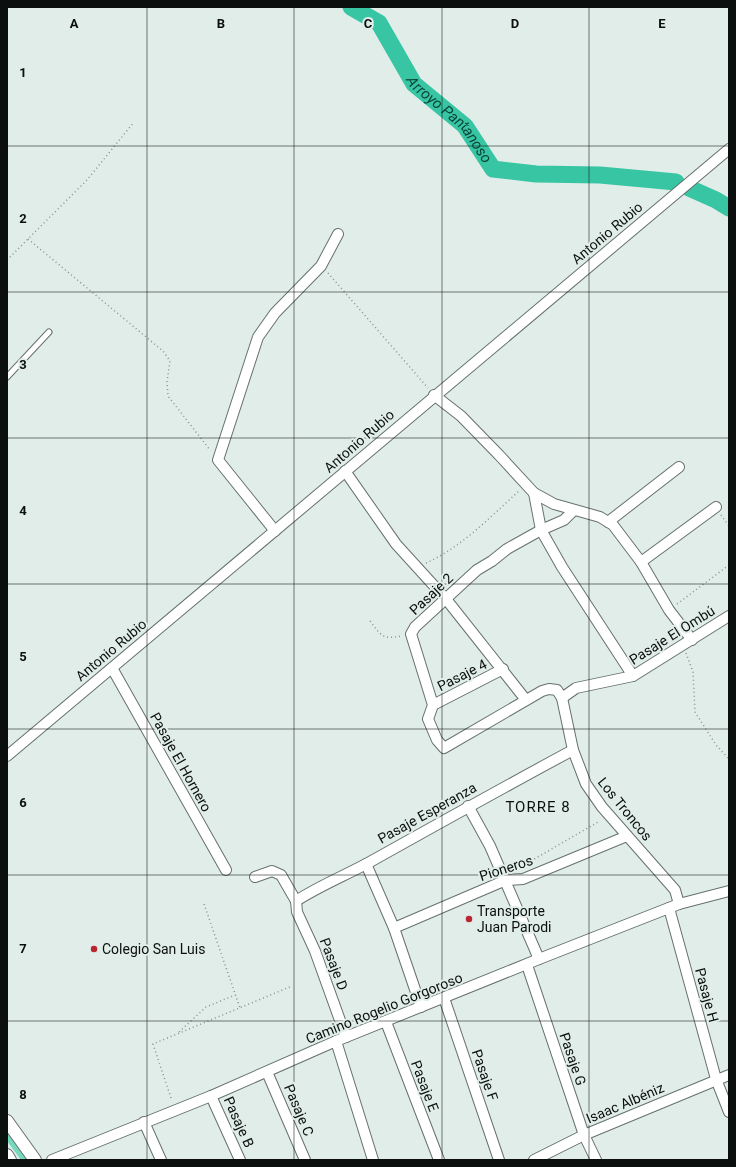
<svg xmlns="http://www.w3.org/2000/svg" width="736" height="1167" viewBox="0 0 736 1167" font-family="Roboto,sans-serif">
  <rect width="100%" height="100%" fill="#e1ede9"/>
  <polygon fill="#75d9bd" points="7,1129 30,1160 21,1160 7,1141"/>
  <g fill="none" stroke-linecap="round" stroke-linejoin="round">
    <g stroke="#38c5a3" stroke-width="17">
      <path id="s1" d="M351 7 379 23 414 84 465 126 493 169 536 174 600 175 676 182"/>
      <polyline points="689,188 716,200 729,208"/>
    </g>
    <defs>
      <polyline id="service" points="7,377 49,332"/>
      <g id="minor">
        <polyline points="434,395 461,416 499,455 534,493 554,504 600,517 613,525 641,562 669,610 692,640"/>
        <polyline points="345,471 396,544 446,599 526,700"/>
        <polyline points="534,493 541,530 562,567 633,676"/>
        <polyline points="574,510 564,520 541,530 507,549 492,561 477,570 415,627 411,634 433,705 428,719 437,740 444,748 542,691 549,689 557,690 562,698 573,750 586,784 602,807 675,890 679,904"/>
        <polyline points="608,522 679,467"/>
        <polyline points="275,531 218,460 258,337 275,313 321,266 338,234"/>
        <polyline points="641,562 716,507"/>
        <polyline points="112,668 226,870"/>
        <polyline points="562,698 576,688 633,676 729,616"/>
        <polyline points="433,705 503,669"/>
        <polyline points="7,756 729,149"/>
        <polyline points="468,806 490,846 539,959"/>
        <polyline points="366,864 394,928 421,1007"/>
        <polyline points="255,877 272,871 281,875 296,901 297,912 315,951 346,1037"/>
        <path d="M296 901C319 886 344 876 368 863 436 825 504 787 573 750"/>
        <polyline points="669,908 716,1079 729,1112"/>
        <polyline points="394,928 506,880 523,879 627,836"/>
        <polyline points="527,965 584,1135 596,1160"/>
        <polyline points="444,998 499,1160"/>
        <polyline points="386,1022 439,1160"/>
        <polyline points="336,1041 373,1160"/>
        <polyline points="267,1072 305,1160"/>
        <polyline points="211,1096 240,1160"/>
        <polyline points="144,1122 161,1160"/>
        <polyline points="52,1160 211,1096 336,1041 539,959 679,904 729,891"/>
        <polyline points="534,1160 584,1135 729,1075"/>
      </g>
      <g id="tertiary">
        <polyline points="7,1121 35,1160"/>
        <polyline points="7,1155 10,1160"/>
      </g>
    </defs>
    <use href="#service" stroke="#66716d" stroke-width="7"/>
    <use href="#minor" stroke="#66716d" stroke-width="12"/>
    <use href="#tertiary" stroke="#66716d" stroke-width="14"/>
    <g stroke="#89928f" stroke-width="1.5" stroke-dasharray="1 3" stroke-linecap="butt">
      <polyline points="28,239 163,351 170,361 167,382 168,396 210,450"/>
      <polyline points="7,260 87,180 134,122"/>
      <polyline points="328,273 428,388"/>
      <polyline points="721,515 729,526"/>
      <path d="M426 563C462 547 490 517 519 491"/>
      <polyline points="677,604 729,565"/>
      <path d="M370 621C381 635 382 640 401 636"/>
      <polyline points="686,653 693,672 695,712 716,745 729,759"/>
      <polyline points="517,869 600,821"/>
      <polyline points="204,904 240,1008"/>
      <polyline points="179,1032 206,1007 235,995"/>
      <polyline points="171,1098 153,1044 292,986"/>
    </g>
    <use href="#service" stroke="#fff" stroke-width="5"/>
    <use href="#minor" stroke="#fff" stroke-width="10"/>
    <use href="#tertiary" stroke="#fff" stroke-width="12"/>
  </g>
  <path fill="none" stroke="#0b0f0e" stroke-width="1" stroke-opacity="0.55" d="M147 7V1160M294 7V1160M442 7V1160M589 7V1160M7 146H729M7 292H729M7 438H729M7 584H729M7 729H729M7 875H729M7 1021H729"/>
  <g fill="#b72631" stroke="#e1ede9" stroke-width="1.5">
    <circle cx="469" cy="919" r="4"/>
    <circle cx="94" cy="949" r="4"/>
  </g>
  <g text-anchor="middle" dominant-baseline="central" stroke-width="4" stroke-linejoin="round" paint-order="stroke">
    <g font-size="14" fill="#0b0f0e" stroke="#e1ede9">
      <text transform="translate(607 233) rotate(-40)">Antonio Rubio</text>
      <text transform="translate(359 441) rotate(-41)">Antonio Rubio</text>
      <text transform="translate(431 594) rotate(-43)">Pasaje 2</text>
      <text transform="translate(672 635) rotate(-32)">Pasaje El Ombú</text>
      <text transform="translate(111 650) rotate(-40)">Antonio Rubio</text>
      <text transform="translate(462 675) rotate(-27)">Pasaje 4</text>
      <text transform="translate(181 762) rotate(61)">Pasaje El Hornero</text>
      <text transform="translate(625 809) rotate(51)">Los Troncos</text>
      <text transform="translate(427 813) rotate(-29)">Pasaje Esperanza</text>
      <text transform="translate(506 868) rotate(-18)">Pioneros</text>
      <text transform="translate(334 964) rotate(69)">Pasaje D</text>
      <text transform="translate(707 995) rotate(75)">Pasaje H</text>
      <text transform="translate(384 1008) rotate(-22)">Camino Rogelio Gorgoroso</text>
      <text transform="translate(573 1059) rotate(71)">Pasaje G</text>
      <text transform="translate(485 1075) rotate(71)">Pasaje F</text>
      <text transform="translate(425 1086) rotate(69)">Pasaje E</text>
      <text transform="translate(625 1103) rotate(-23)">Isaac Albéniz</text>
      <text transform="translate(299 1110) rotate(67)">Pasaje C</text>
      <text transform="translate(239 1122) rotate(66)">Pasaje B</text>
    </g>
    <g font-size="14" fill="#0b0f0e" stroke="#e1ede9" text-anchor="start">
      <text x="477" y="911">Transporte<tspan x="477" dy="16">Juan Parodi</tspan></text>
      <text x="102" y="949">Colegio San Luis</text>
    </g>
    <g font-size="15" font-style="italic" fill="#084537" stroke="#e1ede9">
      <text stroke="none"><textPath href="#s1" startOffset="153">Arroyo Pantanoso</textPath></text>
    </g>
    <g font-size="15" letter-spacing="1" fill="#0b0f0e" stroke="#e1ede9">
      <text x="538" y="807">TORRE 8</text>
    </g>
  </g>
  <g font-size="13" text-anchor="middle" font-weight="bold" fill="#0b0f0e" stroke="#e1ede9" stroke-width="4" stroke-linejoin="round" paint-order="stroke">
    <text x="74" y="28">A</text>
    <text x="221" y="28">B</text>
    <text x="368" y="28">C</text>
    <text x="515" y="28">D</text>
    <text x="662" y="28">E</text>
    <text x="23" y="77">1</text>
    <text x="23" y="223">2</text>
    <text x="23" y="369">3</text>
    <text x="23" y="515">4</text>
    <text x="23" y="661">5</text>
    <text x="23" y="807">6</text>
    <text x="23" y="953">7</text>
    <text x="23" y="1099">8</text>
  </g>
  <rect width="736" height="1167" fill="none" stroke="#0b0f0e" stroke-width="16"/>
</svg>
